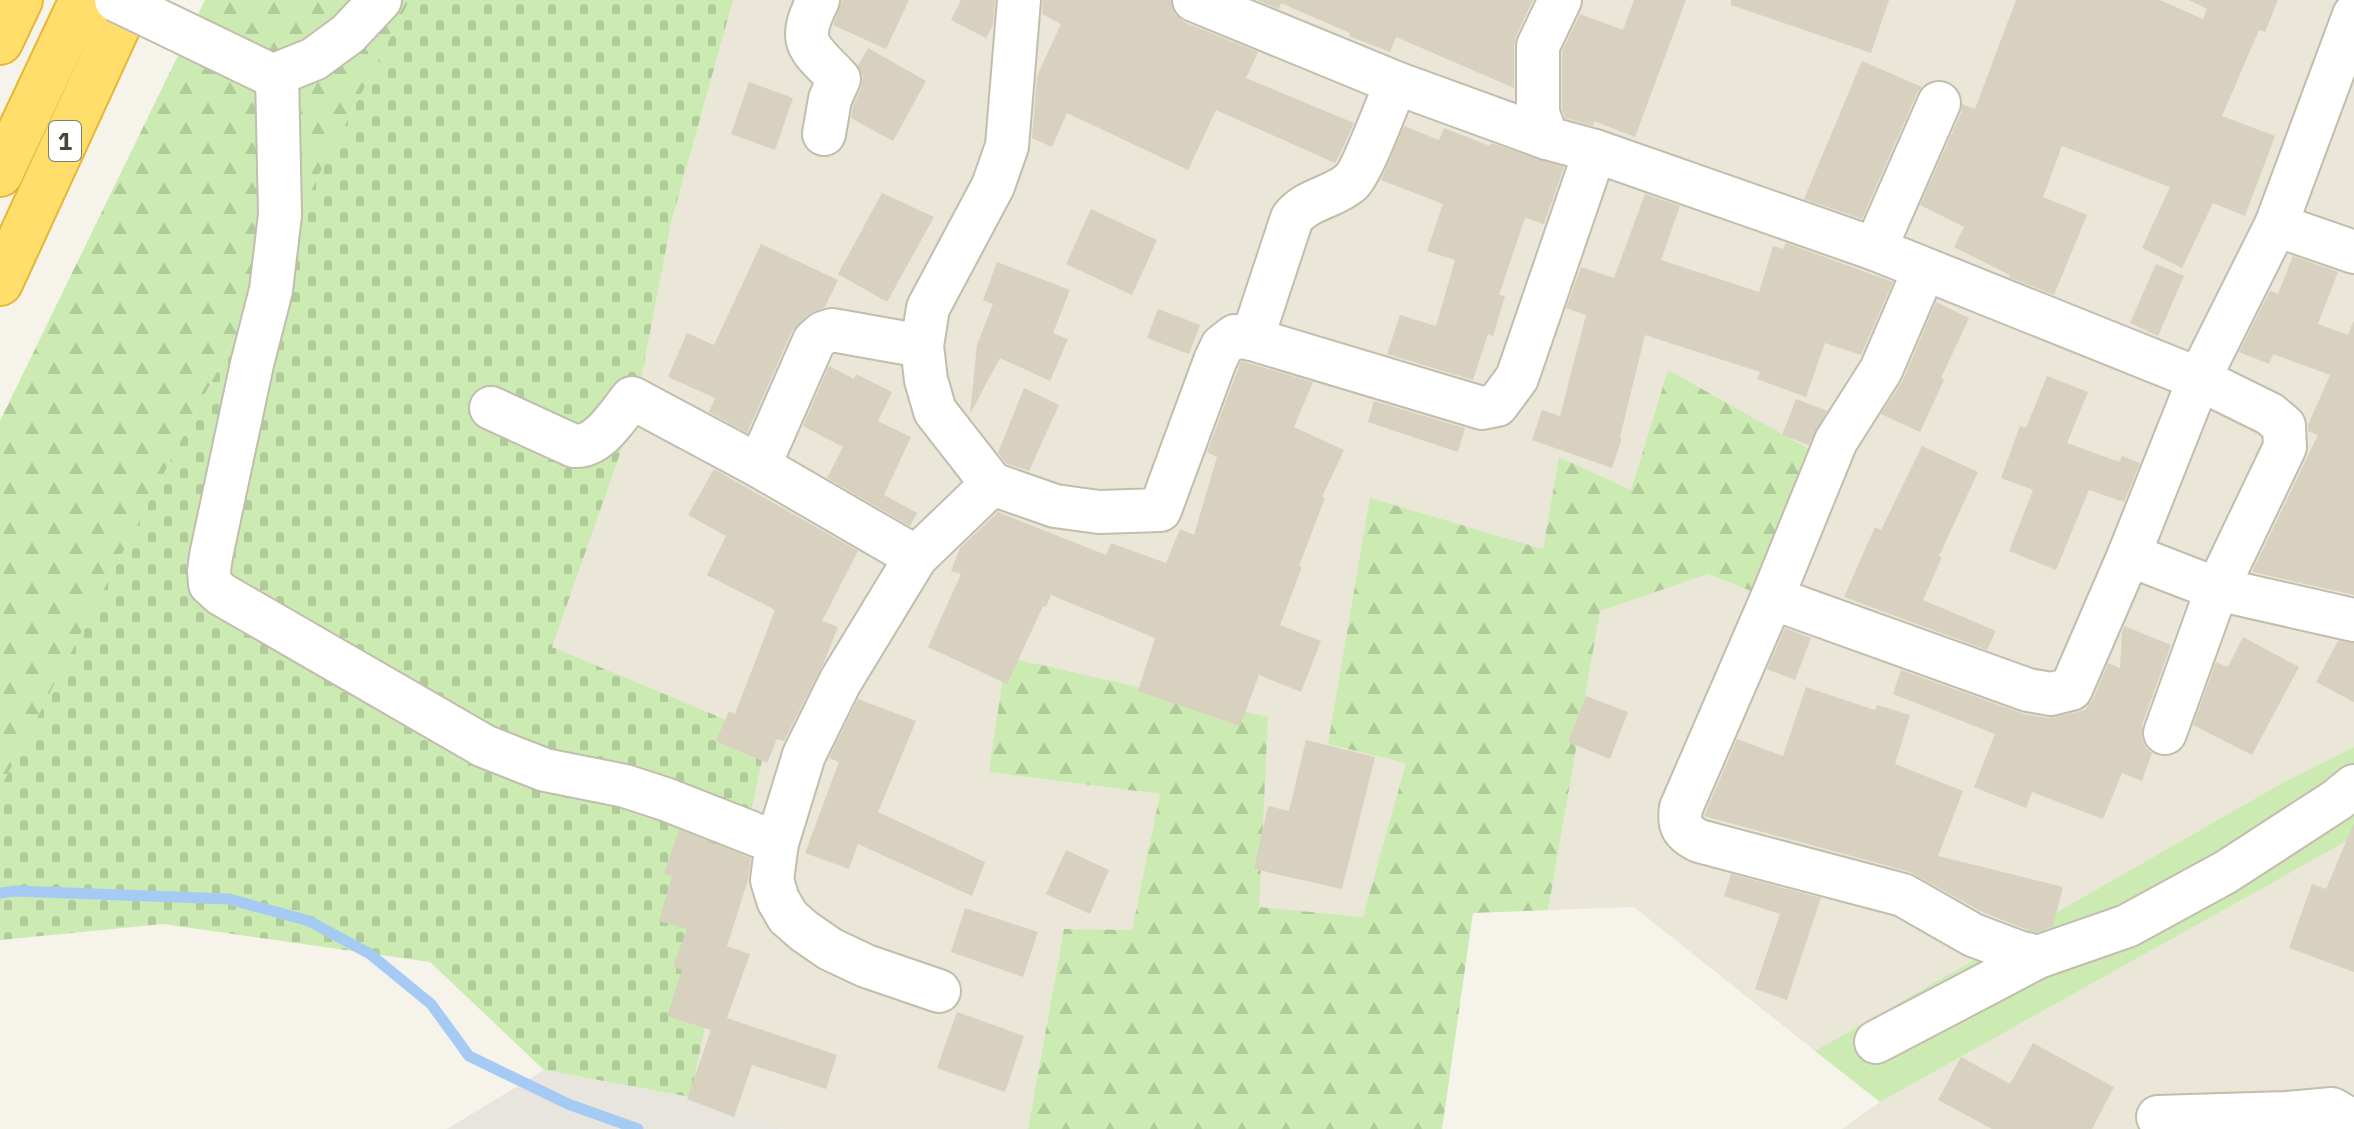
<svg xmlns="http://www.w3.org/2000/svg" width="2354" height="1129" viewBox="0 0 2354 1129" font-family="'IBM Plex Sans',sans-serif">
  <defs>
    <pattern id="forest-firs" width="22" height="20" patternUnits="userSpaceOnUse" patternTransform="scale(2)"><rect width="22" height="20" fill="#cbebb2"/><path d="M5 1l3.5 6h-7zM16 11l3.5 6h-7z" fill="#b0cb9a"/></pattern>
    <pattern id="cemetery-stones" width="16" height="16" patternUnits="userSpaceOnUse" patternTransform="scale(2)"><rect width="16" height="16" fill="#cbebb2"/><path d="M2 7V4a2 2 0 0 1 4 0v3zM10 15v-3a2 2 0 0 1 4 0v3z" fill="#b0cb9a"/></pattern>
  </defs>
  <rect width="100%" height="100%" fill="#f6f3ea"/>
  <g fill="#eae6d8">
    <polygon points="733,0 2354,0 2354,747 2284,782 1815,1051 1634,907 1548,910 1600,611 1708,574 1786,605 1668,371 1631,490 1559,457 1543,549 1370,499 1406,763 1364,917 1258,907 1268,717 989,772 1160,794 1132,931 1064,929 1028,1129 782,1129 690,1097 551,647 635,411 671,223"/>
    <polygon points="2354,837 2354,1129 1842,1129 1880,1102"/>
  </g>
  <polygon fill="#e8e5df" points="544,1070 690,1097 782,1129 447,1129"/>
  <polygon fill="#cbebb2" points="2354,747 2354,837 1880,1102 1815,1051 2284,782"/>
  <g fill="url(#forest-firs)">
    <polygon points="205,0 410,0 0,789 0,421"/>
    <polygon points="1668,370 1832,462 1786,605 1708,574 1600,611 1548,910 1473,913 1442,1129 1028,1129 1064,929 1132,930 1160,794 989,772 1006,657 1268,717 1259,907 1363,917 1406,763 1328,744 1370,498 1543,549 1559,457 1631,490"/>
  </g>
  <polygon fill="url(#cemetery-stones)" points="410,0 733,0 671,223 635,411 552,647 767,737 690,1097 544,1070 430,962 163,924 0,940 0,789"/>
  <g fill="none" stroke-linecap="round" stroke-linejoin="round">
    <polyline stroke="#a5cbf4" stroke-width="11" points="0,893 15,891 229,899 309,921 370,954 431,1004 469,1056 568,1104 638,1129"/>
  </g>
  <g fill="#d8d1bf">
    <polygon points="842,0 909,0 886,49 833,25"/>
    <polygon points="961,0 995,0 993,25 986,38 951,20"/>
    <polygon points="1043,0 1171,0 1175,14 1184,22 1258,52 1246,78 1354,123 1340,154 1335,163 1216,110 1188,170 1067,113 1052,147 1032,138 1037,76 1061,24 1042,14"/>
    <polygon points="1257,0 1533,0 1516,36 1514,45 1514,88 1396,37 1390,52 1349,36 1350,33 1281,3 1279,9"/>
    <polygon points="1634,0 1686,0 1635,137 1594,121 1593,126 1565,118 1562,109 1562,51 1580,14 1623,30"/>
    <polygon points="1731,0 1889,0 1871,53 1731,5"/>
    <polygon points="2016,0 2160,0 2203,19 2207,9 2189,0 2278,0 2265,32 2259,30 2222,116 2275,136 2245,216 2213,203 2182,268 2142,248 2170,187 2062,146 2043,197 2087,215 2054,295 2009,277 2010,275 1954,247 1964,227 1920,205 1961,113 1962,104 1975,109"/>
    <polygon points="868,48 926,81 893,141 851,118 853,106 861,88 863,76 858,66"/>
    <polygon points="1862,61 1922,87 1917,93 1862,219 1804,199"/>
    <polygon points="749,82 793,98 775,150 731,134"/>
    <polygon points="1404,126 1439,140 1444,128 1490,146 1491,143 1564,167 1544,224 1525,218 1499,295 1505,296 1493,336 1488,334 1473,380 1387,354 1400,315 1436,326 1455,260 1427,251 1443,204 1381,180"/>
    <polygon points="882,193 934,217 887,302 838,274"/>
    <polygon points="1645,194 1680,206 1661,260 1759,292 1773,246 1783,249 1786,243 1893,282 1861,355 1825,343 1806,397 1757,379 1760,372 1645,335 1620,437 1622,438 1612,468 1532,440 1542,410 1560,416 1586,315 1566,308 1581,267 1614,278"/>
    <polygon points="1091,209 1157,240 1132,295 1066,264"/>
    <polygon points="761,244 838,280 825,307 808,315 792,331 747,433 709,412 715,398 668,377 687,333 714,345"/>
    <polygon points="2293,256 2338,272 2318,324 2348,335 2354,320 2354,595 2252,572 2318,435 2308,431 2308,425 2330,375 2273,354 2269,364 2239,352 2270,291 2278,294"/>
    <polygon points="997,262 1070,290 1053,333 1068,339 1050,381 1000,358 970,414 977,345 993,304 983,300"/>
    <polygon points="2156,264 2184,276 2158,336 2130,323"/>
    <polygon points="1936,302 1969,318 1941,378 1944,380 1920,432 1881,414 1903,380"/>
    <polygon points="1158,309 1200,325 1189,354 1147,338"/>
    <polygon points="1241,361 1313,382 1294,427 1344,450 1322,497 1325,498 1299,566 1302,567 1280,625 1321,641 1301,692 1259,675 1240,726 1138,691 1155,638 1051,595 1046,607 1043,606 1007,684 928,647 961,574 951,571 960,548 998,512 1106,555 1111,543 1166,563 1180,529 1194,535 1217,457 1207,452"/>
    <polygon points="829,366 854,379 856,374 892,392 878,421 911,437 884,495 917,513 910,526 827,478 843,447 803,426"/>
    <polygon points="2047,376 2088,392 2067,443 2119,462 2122,456 2140,463 2124,502 2089,490 2056,570 2009,551 2033,490 2001,478 2020,426 2026,428"/>
    <polygon points="1024,388 1059,405 1029,471 1007,464 998,453"/>
    <polygon points="1796,399 1827,411 1809,445 1782,435"/>
    <polygon points="1374,401 1465,428 1458,452 1368,422"/>
    <polygon points="1922,446 1978,472 1939,556 1942,557 1923,600 1996,631 1987,650 1844,597 1875,527 1881,530"/>
    <polygon points="714,469 858,551 822,621 838,627 824,662 784,741 777,739 767,763 716,741 729,711 735,714 775,610 707,575 726,536 688,515"/>
    <polygon points="2124,626 2171,645 2142,725 2142,738 2146,748 2152,753 2142,781 2122,773 2103,819 2032,792 2026,808 1974,787 1995,734 1893,694 1901,670 2024,714 2048,718 2077,712 2085,710 2093,699 2108,663 2120,668 2122,633"/>
    <polygon points="1785,628 1811,638 1795,680 1767,669"/>
    <polygon points="2243,637 2299,667 2252,755 2193,725 2216,662 2228,667"/>
    <polygon points="2338,641 2354,643 2354,702 2316,682"/>
    <polygon points="1806,687 1875,710 1877,705 1910,715 1895,764 1963,791 1938,856 2063,887 2053,926 2037,932 2025,929 1982,912 1910,872 1704,816 1737,739 1783,756"/>
    <polygon points="1586,696 1628,712 1610,759 1568,742"/>
    <polygon points="858,699 916,721 878,812 985,862 972,896 858,844 849,869 805,853 839,762 829,758"/>
    <polygon points="1306,740 1375,757 1342,889 1254,869 1268,806 1289,811"/>
    <polygon points="2354,823 2354,972 2289,948 2312,884 2326,889"/>
    <polygon points="679,830 751,858 748,880 727,946 750,954 727,1018 837,1055 826,1089 752,1065 734,1117 687,1099 711,1030 667,1016 682,970 673,967 687,929 659,921 672,876 664,874"/>
    <polygon points="1066,850 1109,870 1090,914 1046,894"/>
    <polygon points="1731,874 1821,898 1787,1000 1755,989 1780,914 1724,896"/>
    <polygon points="965,908 1038,932 1023,977 951,952"/>
    <polygon points="957,1012 1024,1036 1005,1092 937,1068"/>
    <polygon points="2033,1043 2114,1087 2092,1129 1992,1129 1938,1100 1961,1057 2010,1084"/>
  </g>
  <g fill="none" stroke-linecap="round" stroke-linejoin="round">
    <defs>
      <g id="minor">
        <path d="M818 0C796 44 809 47 839 79L830 99 824 134"/>
        <polyline points="1019,0 1007,146 993,186 928,308 922,346 926,380 935,411 992,484 1055,506 1099,512 1160,510 1215,361 1222,346 1235,336 1252,339 1482,408 1497,405 1517,378 1595,151"/>
        <polyline points="1194,0 1396,83 1547,138 1595,151 1875,249 2199,379 2276,225 2354,252"/>
        <polyline points="265,72 277,74 314,59 348,34 380,0"/>
        <polyline points="277,74 280,215 271,290 252,364 211,556 209,571 210,584 221,594 484,746 545,770 625,786 665,799 777,843"/>
        <polyline points="1547,138 1538,113 1538,46 1560,0"/>
        <polyline points="2276,225 2354,15"/>
        <polyline points="1875,249 1939,103"/>
        <path d="M1924 270 1881 370 1836 441 1772 598 1681 808C1678 826 1683 833 1699 841L1903 895 1973 935 2018 952 2038 957 2127 926 2226 872 2337 800 2354 786"/>
        <path d="M1252 339 1292 218C1308 198 1333 198 1351 182 1362 172 1388 102 1396 83"/>
        <path d="M491 408 574 446C599 448 617 416 632 398L759 466 916 557"/>
        <polyline points="759,466 814,341 823,333 832,330 922,346"/>
        <polyline points="2129,555 2217,589 2354,620"/>
        <polyline points="1772,598 2028,690 2051,694 2071,689 2129,555 2199,379 2270,414 2284,426 2285,447 2217,589 2165,733"/>
        <polyline points="939,991 866,966 830,949 804,931 788,917 778,900 772,880 777,843 804,755 840,682 916,557 992,484"/>
        <polyline points="1876,1042 2038,957"/>
        <polyline points="2158,1117 2287,1113 2332,1109 2354,1122"/>
      </g>
      <g id="highway">
        <polyline points="0,42 20,0"/>
        <polyline points="0,174 82,0"/>
        <polyline points="0,283 130,0"/>
      </g>
    </defs>
    <use href="#minor" stroke="#c2bdac" stroke-width="46"/>
    <use href="#highway" stroke="#e5b735" stroke-width="48"/>
    <use href="#minor" stroke="#fff" stroke-width="42"/>
    <use href="#highway" stroke="#ffde6c" stroke-width="44"/>
    <defs>
      <polyline id="minor-bridge" points="116,0 265,72"/>
    </defs>
    <use href="#minor-bridge" stroke="#c2bdac" stroke-width="46" stroke-linecap="butt"/>
    <use href="#minor-bridge" stroke="#fff" stroke-width="42"/>
  </g>
  <g text-anchor="middle" dominant-baseline="central" stroke-width="8" stroke-linejoin="round" paint-order="stroke">
    <rect fill="#fff" stroke="#807d74" stroke-width="2" x="49" y="121" width="32" height="40" rx="6"/>
    <g font-size="24" font-weight="bold" fill="#4a4538">
      <text x="65" y="141">1</text>
    </g>
  </g>
</svg>
